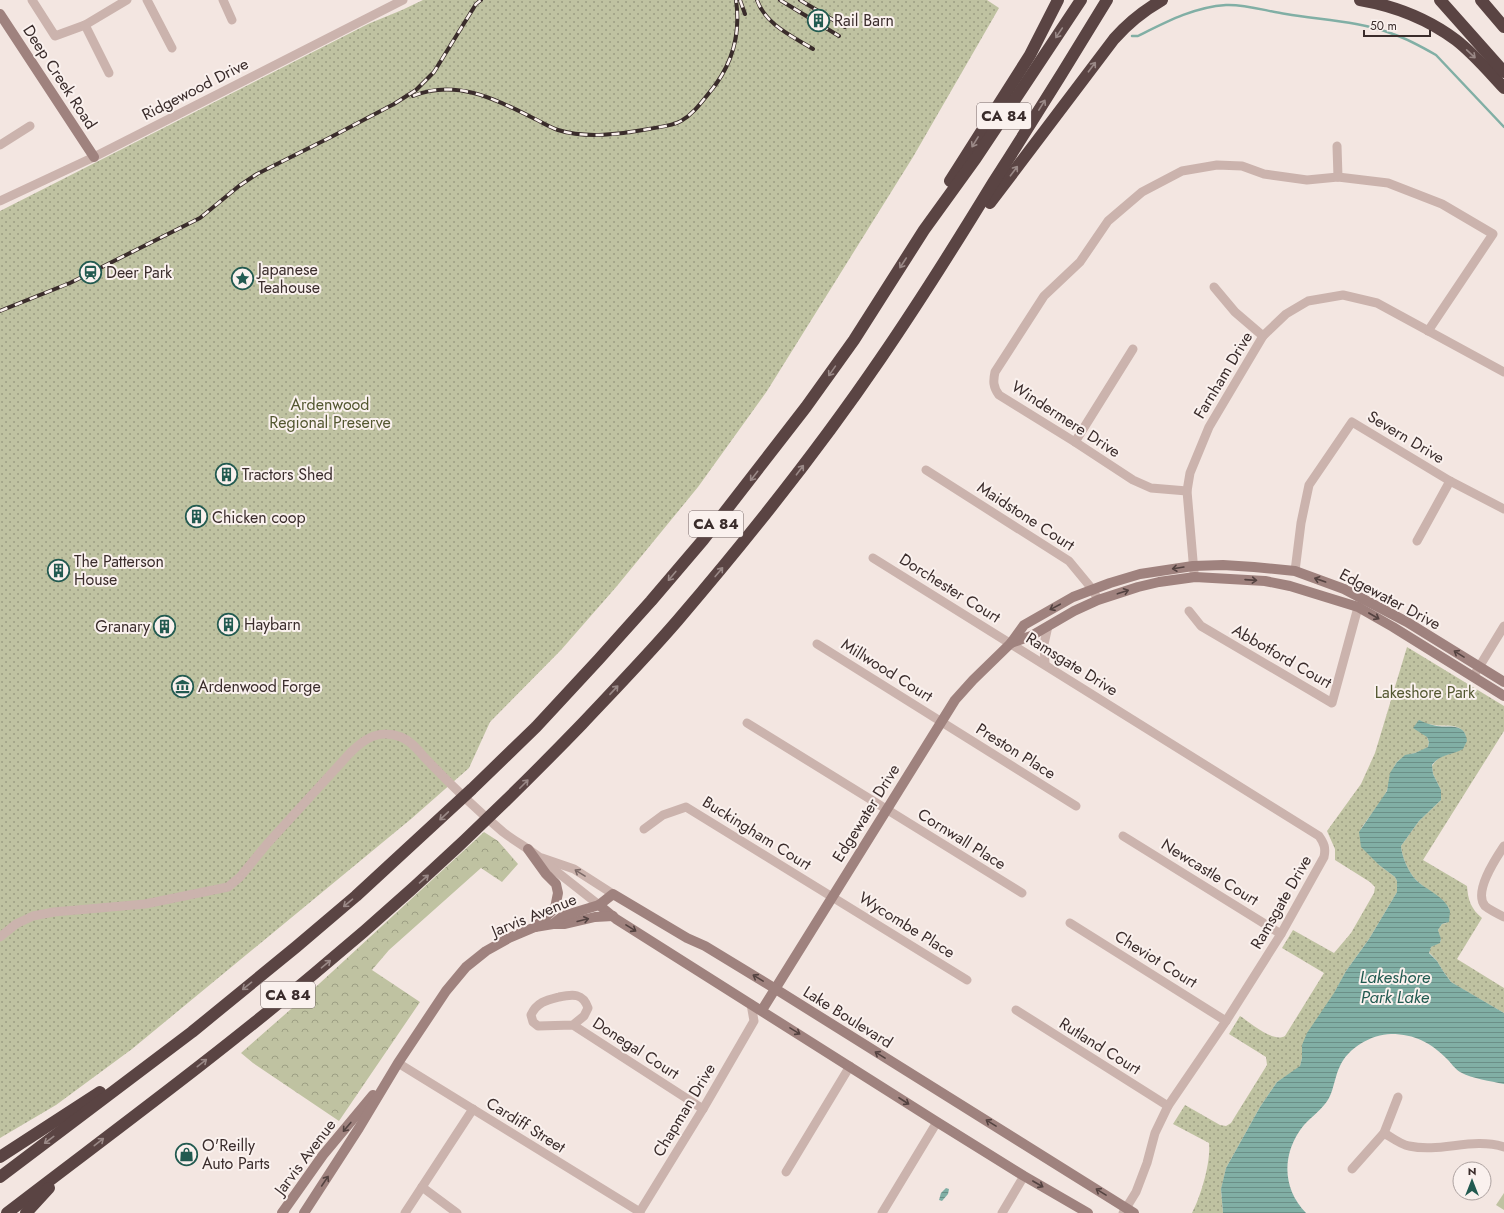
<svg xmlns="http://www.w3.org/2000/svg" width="1504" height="1213" viewBox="0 0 1504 1213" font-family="Jost,sans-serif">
  <defs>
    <pattern id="forest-crowns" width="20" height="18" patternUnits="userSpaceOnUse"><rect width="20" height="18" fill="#bfc2a1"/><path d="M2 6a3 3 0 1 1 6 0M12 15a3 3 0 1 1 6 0" fill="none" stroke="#9c9e83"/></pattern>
    <pattern id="park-dots" width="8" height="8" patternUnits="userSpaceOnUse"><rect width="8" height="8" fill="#bfc2a1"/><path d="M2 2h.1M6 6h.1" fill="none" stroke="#9c9e83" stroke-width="1.8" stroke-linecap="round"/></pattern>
    <pattern id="water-rules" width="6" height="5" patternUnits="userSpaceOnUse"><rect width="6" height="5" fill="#81afa5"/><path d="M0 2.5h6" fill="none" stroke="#6b8f87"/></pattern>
  </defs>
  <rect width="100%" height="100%" fill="#f3e6e1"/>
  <polygon fill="#bfc2a1" points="1504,1193 1504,1210 1496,1205"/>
  <polygon fill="url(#forest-crowns)" points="484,832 498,841 518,864 502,882 481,868 389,950 372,970 420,1002 339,1121 253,1063 241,1053 307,995"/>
  <g fill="url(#park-dots)">
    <polygon points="423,0 987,0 999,8 913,157 767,391 698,487 617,586 561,650 490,722 469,768 411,819 132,1049 56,1105 0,1138 0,211 368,24 402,10"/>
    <path d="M1407 647 1504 706V731L1423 860 1467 886C1468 900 1471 909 1482 918L1457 959 1504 988V1013L1459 987 1451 982 1443 971 1437 961 1429 952 1431 947 1441 941 1438 930 1442 924 1447 923 1449 908C1439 896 1427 890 1416 880 1408 871 1402 857 1401 846L1419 821 1441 800V790L1433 774 1432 766C1435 762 1437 759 1441 757 1450 752 1467 752 1466 738 1466 733 1462 729 1457 727 1450 724 1438 727 1429 724L1427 737 1429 742 1428 747C1418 754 1406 753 1398 761 1390 770 1391 780 1387 790 1383 800 1367 819 1361 829L1379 865 1395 877 1397 881V892L1369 939 1346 971 1303 1053 1300 1067 1277 1082 1260 1107 1226 1168 1221 1190 1223 1213H1192C1201 1196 1211 1162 1209 1143L1173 1124 1185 1105 1220 1125 1226 1126 1231 1123 1267 1065 1266 1057 1229 1034 1240 1016C1251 1023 1273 1043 1285 1036L1324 973 1282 948 1293 930 1334 953 1351 933 1374 893 1375 887 1370 882 1335 860V849L1327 831 1361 784 1375 753Z"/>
  </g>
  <g fill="url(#water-rules)">
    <path d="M1419 720C1425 723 1431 725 1437 726 1450 728 1465 722 1467 741L1463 749C1452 755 1440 754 1432 765L1433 774 1441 790V800L1419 821 1401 846C1402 857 1408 871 1416 880 1426 890 1445 896 1450 911L1449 922 1442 924 1438 930 1441 939 1440 943 1431 947 1429 953 1437 961 1443 971 1451 982 1504 1013V1084C1490 1081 1473 1079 1460 1072 1455 1069 1451 1063 1447 1059 1431 1043 1415 1034 1391 1034 1372 1034 1348 1048 1340 1066 1335 1076 1334 1088 1329 1098 1323 1109 1312 1116 1304 1125 1282 1152 1281 1187 1306 1213H1223L1221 1189 1226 1168 1260 1107 1277 1082 1300 1066 1302 1058V1045L1307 1033 1334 993 1346 971 1369 939 1397 892V881L1395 877 1379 865 1361 847 1359 832 1387 791 1390 773 1397 762 1405 755 1415 753 1428 747 1429 742 1427 737 1413 728Z"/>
    <polygon points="946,1188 949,1189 948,1194 942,1201 939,1200 941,1193"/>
  </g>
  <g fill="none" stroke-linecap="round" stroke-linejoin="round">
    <path stroke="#81afa5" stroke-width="2.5" d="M1132 36H1138C1166 22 1194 7 1226 5 1245 4 1266 11 1286 14 1321 20 1359 21 1393 34 1408 39 1422 47 1436 55L1504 127"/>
    <g stroke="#cbb3ad" stroke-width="9">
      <polyline points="32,0 55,36 85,25 127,0"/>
      <polyline points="147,0 172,48"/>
      <polyline points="223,0 232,20"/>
      <polyline points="85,25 109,73"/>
      <polyline points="0,145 30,126"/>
      <polyline points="1337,146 1338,177"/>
      <polyline points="0,201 94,157 403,0"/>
      <polyline points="1214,287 1235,312 1263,336"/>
      <polyline points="1075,442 1133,349"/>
      <polyline points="926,470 1069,561 1093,590 1098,600"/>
      <path d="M1187 491 1151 488 1133 480 1075 442 999 395C993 387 993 381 995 372L1044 296 1080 262 1108 221 1142 192 1182 171 1217 165 1242 166 1264 174 1307 180 1338 177 1388 183 1442 204 1493 234 1428 331"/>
      <polyline points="1417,541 1450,481"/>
      <path d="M873 558 1319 836C1324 843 1326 848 1324 857L1281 934 1226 1021 1168 1106 1155 1133 1147 1163 1136 1192 1123 1213"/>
      <polyline points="1295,571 1301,523 1309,485 1352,422 1450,481 1504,509"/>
      <polyline points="1194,572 1187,491 1190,473 1209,427 1263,336 1286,314 1308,301 1343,295 1377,303 1504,372"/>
      <polyline points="1189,611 1201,626 1332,703 1360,600"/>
      <polyline points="817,644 1076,806"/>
      <polyline points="1045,664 1044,644 1048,626"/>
      <polyline points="1473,677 1504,626"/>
      <polyline points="747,723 1022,893"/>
      <polyline points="644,829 663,815 686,807 967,980"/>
      <polyline points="1123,836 1281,934"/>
      <path d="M1504 846C1496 858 1473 892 1485 906 1490 910 1498 914 1504 917"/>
      <polyline points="542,858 574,869 613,894"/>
      <polyline points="1070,923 1226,1021"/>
      <path d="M0 937 16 924 33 916 54 912 145 904 228 887 240 877 267 844 350 753C365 738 379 729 401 737 412 741 420 753 428 761 452 786 477 810 503 832 517 843 534 851 547 864L599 905"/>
      <polyline points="1016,1010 1168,1106"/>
      <path d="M573 1025 584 1016 588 1008C583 993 573 994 559 997 547 1000 537 1002 531 1015L533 1022 538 1026 573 1025 703 1109"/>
      <polyline points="398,1063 640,1212"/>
      <path d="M1384 1133C1391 1137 1401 1145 1409 1146 1441 1153 1472 1137 1504 1147"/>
      <polyline points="1352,1169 1384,1133 1398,1097"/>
      <polyline points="786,1172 850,1066"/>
      <polyline points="422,1187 457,1213"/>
      <polyline points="405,1213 473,1109"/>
      <polyline points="639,1213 703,1109 754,1021 751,1004"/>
      <polyline points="882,1213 937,1122"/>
      <polyline points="1002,1213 1024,1176"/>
    </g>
    <g stroke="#9f827e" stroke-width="10">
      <polyline points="0,14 94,157"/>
      <polyline points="1011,643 1031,636 1074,611 1098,600 1138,587 1159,582 1195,577 1265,581 1290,586 1358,607 1393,627 1504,696"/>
      <polyline points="528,849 546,874 556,884 558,893 555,908 535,927"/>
      <polyline points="599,905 616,919 937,1122 1024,1176 1088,1213"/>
      <polyline points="553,924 565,924 595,917 613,916"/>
      <polyline points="762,1010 955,700 973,680 1011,643 1024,625 1073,597 1110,583 1140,574 1193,566 1223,565 1254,567 1295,571 1344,589 1407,622 1504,682"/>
      <polyline points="282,1213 323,1155 373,1095"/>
      <polyline points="304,1213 359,1128 398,1063 446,991 466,967 486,951 509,938 535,927 553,924 563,916 599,905 613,894 687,938 705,946 774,988 1134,1213"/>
    </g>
    <g stroke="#5a4443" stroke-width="12">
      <path d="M1360 0C1395 6 1428 19 1456 40 1474 54 1489 72 1504 88"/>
      <polyline points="1440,0 1504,72"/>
      <polyline points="1481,0 1504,27"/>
      <polyline points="950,181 1030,55 1058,0"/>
      <path d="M990 203 1114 39C1128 23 1143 11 1162 0"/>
      <polyline points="0,1157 100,1092"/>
      <polyline points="0,1177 192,1032 296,947 356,896 472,789 536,727 599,659 651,601 703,540 806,407 854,340 924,230 976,158 1081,0"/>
      <path d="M7 1213C110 1134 215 1057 315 973 409 895 497 812 582 724 614 690 647 656 678 620 750 536 819 449 881 358 920 301 957 242 993 183 1032 122 1070 61 1107 0"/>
      <polyline points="26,1213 49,1188"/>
    </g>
    <defs>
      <g id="rail">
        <polyline points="740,0 745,14"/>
        <path d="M757 0C766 25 792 36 813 49"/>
        <polyline points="780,0 839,36"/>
        <polyline points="800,0 845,27"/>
        <path d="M413 96C455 79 493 98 531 117 540 121 549 127 558 130 587 139 620 134 649 129 659 127 672 126 681 121 693 114 701 103 709 93 732 66 741 35 736 0"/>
        <polyline points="0,311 70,283 200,218 239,186 257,174 333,136 394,104 416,90 434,72 476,4 481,0"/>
      </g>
    </defs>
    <use href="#rail" stroke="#3a2c2b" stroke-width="4"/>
    <use href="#rail" stroke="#faf1ee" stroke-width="2.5" stroke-dasharray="8" stroke-linecap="butt"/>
  </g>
  <defs><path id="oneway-shaft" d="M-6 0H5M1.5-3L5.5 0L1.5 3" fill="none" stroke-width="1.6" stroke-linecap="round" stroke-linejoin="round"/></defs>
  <g stroke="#9a8987">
    <use href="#oneway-shaft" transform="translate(1059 33) rotate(124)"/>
    <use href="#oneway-shaft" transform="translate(1471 54) rotate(43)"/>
    <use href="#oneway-shaft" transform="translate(1092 67) rotate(-53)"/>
    <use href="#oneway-shaft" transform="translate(1042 105) rotate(-58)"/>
    <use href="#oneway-shaft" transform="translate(975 142) rotate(122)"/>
    <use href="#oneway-shaft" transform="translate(1014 171) rotate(-53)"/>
    <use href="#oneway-shaft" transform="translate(903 263) rotate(123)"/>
    <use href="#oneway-shaft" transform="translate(832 371) rotate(125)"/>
    <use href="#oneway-shaft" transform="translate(800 470) rotate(-53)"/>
    <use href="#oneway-shaft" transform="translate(754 476) rotate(128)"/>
    <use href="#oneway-shaft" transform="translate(719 572) rotate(-50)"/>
    <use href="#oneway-shaft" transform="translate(672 576) rotate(130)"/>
    <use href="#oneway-shaft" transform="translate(614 690) rotate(-47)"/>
    <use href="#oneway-shaft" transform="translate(524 784) rotate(-45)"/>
    <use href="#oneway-shaft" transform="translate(444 816) rotate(137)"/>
    <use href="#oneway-shaft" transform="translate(424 879) rotate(-41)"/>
    <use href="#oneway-shaft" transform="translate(348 903) rotate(140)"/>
    <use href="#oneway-shaft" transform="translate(326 964) rotate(-40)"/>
    <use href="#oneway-shaft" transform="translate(247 986) rotate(141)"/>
    <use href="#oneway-shaft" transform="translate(202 1063) rotate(-38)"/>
    <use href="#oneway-shaft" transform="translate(49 1140) rotate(143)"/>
    <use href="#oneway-shaft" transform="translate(99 1142) rotate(-38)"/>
  </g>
  <g stroke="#534240">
    <use href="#oneway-shaft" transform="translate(1178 568) rotate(171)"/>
    <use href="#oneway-shaft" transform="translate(1251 580) rotate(4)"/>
    <use href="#oneway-shaft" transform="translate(1320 580) rotate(-161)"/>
    <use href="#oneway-shaft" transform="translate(1123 592) rotate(-18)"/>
    <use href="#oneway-shaft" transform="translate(1055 607) rotate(152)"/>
    <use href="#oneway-shaft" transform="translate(1374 616) rotate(30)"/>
    <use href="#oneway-shaft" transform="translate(1459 654) rotate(-148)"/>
    <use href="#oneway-shaft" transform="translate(583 920) rotate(-14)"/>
    <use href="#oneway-shaft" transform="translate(631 928) rotate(32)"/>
    <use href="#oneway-shaft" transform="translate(758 978) rotate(-149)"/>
    <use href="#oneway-shaft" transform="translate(795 1031) rotate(32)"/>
    <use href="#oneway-shaft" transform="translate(880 1055) rotate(-148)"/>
    <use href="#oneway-shaft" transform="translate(904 1101) rotate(33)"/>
    <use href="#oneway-shaft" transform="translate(991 1123) rotate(-148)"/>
    <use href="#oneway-shaft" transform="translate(347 1127) rotate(130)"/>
    <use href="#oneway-shaft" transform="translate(325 1181) rotate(-56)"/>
    <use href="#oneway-shaft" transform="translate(1038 1184) rotate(30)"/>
    <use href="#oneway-shaft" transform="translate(1101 1192) rotate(-148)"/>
  </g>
  <use stroke="#7b6966" href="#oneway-shaft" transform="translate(580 873) rotate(-148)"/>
  <defs>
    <symbol id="building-ring" viewBox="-11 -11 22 22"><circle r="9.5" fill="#faf1ee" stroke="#225a50" stroke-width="1.5"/><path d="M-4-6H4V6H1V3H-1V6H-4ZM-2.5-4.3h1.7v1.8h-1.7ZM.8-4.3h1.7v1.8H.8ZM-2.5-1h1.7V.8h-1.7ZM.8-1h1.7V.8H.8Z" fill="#225a50"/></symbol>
    <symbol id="station-ring" viewBox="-11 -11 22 22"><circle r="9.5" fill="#faf1ee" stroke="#225a50" stroke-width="1.5"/><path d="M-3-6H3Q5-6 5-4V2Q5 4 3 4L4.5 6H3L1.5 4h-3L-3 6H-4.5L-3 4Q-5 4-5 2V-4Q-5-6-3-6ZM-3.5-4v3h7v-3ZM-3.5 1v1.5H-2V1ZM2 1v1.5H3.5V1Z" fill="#225a50"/></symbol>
    <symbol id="sight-ring" viewBox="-11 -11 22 22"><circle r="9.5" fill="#faf1ee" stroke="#225a50" stroke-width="1.5"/><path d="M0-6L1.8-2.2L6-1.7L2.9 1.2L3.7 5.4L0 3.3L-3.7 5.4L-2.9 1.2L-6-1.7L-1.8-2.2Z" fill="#225a50"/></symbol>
    <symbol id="museum-ring" viewBox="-11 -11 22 22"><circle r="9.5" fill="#faf1ee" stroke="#225a50" stroke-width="1.5"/><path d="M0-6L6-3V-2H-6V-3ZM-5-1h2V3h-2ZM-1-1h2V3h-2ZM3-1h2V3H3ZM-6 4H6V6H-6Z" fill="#225a50"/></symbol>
    <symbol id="shop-ring" viewBox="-11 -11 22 22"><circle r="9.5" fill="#faf1ee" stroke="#225a50" stroke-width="1.5"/><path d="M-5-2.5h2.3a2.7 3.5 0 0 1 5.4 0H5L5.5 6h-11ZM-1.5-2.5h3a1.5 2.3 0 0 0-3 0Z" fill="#225a50"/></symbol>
  </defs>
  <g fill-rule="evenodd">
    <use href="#building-ring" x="806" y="8" width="25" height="25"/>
    <use href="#station-ring" x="78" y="260" width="25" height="25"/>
    <use href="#sight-ring" x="230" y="266" width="25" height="25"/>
    <use href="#building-ring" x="214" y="462" width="25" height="25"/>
    <use href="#building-ring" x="184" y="504" width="25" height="25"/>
    <use href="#building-ring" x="46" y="558" width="25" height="25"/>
    <use href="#building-ring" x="216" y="612" width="25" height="25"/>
    <use href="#building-ring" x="152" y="614" width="25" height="25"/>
    <use href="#museum-ring" x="170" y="674" width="25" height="25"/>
    <use href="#shop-ring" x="174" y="1142" width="25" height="25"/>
  </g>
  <g text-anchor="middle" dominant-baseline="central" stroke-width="4" stroke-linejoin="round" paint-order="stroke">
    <g fill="#faf1ee" stroke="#746766" stroke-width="1">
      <rect x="977" y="103" width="54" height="26" rx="3"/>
      <rect x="689" y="511" width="54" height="26" rx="3"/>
      <rect x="261" y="982" width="54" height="26" rx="3"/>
    </g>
    <g font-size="15" font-weight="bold" fill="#3a2c2b">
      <text x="1004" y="116">CA 84</text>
      <text x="716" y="524">CA 84</text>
      <text x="288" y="995">CA 84</text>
    </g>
    <g font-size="16" fill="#3a2c2b" stroke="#faf1ee" text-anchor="start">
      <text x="834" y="20">Rail Barn</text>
      <text x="258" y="269">Japanese<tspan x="258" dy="18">Teahouse</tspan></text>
      <text x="106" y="272">Deer Park</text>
      <text x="242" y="474">Tractors Shed</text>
      <text x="212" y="517">Chicken coop</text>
      <text x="74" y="561">The Patterson<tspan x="74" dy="18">House</tspan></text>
      <text x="244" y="624">Haybarn</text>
      <text x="150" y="626" text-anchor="end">Granary</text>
      <text x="198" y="686">Ardenwood Forge</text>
      <text x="202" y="1145">O'Reilly<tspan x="202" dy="18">Auto Parts</tspan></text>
    </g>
    <g font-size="16" fill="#3a2c2b" stroke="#faf1ee">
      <text transform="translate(60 77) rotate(57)">Deep Creek Road</text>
      <text transform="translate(195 89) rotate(-27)">Ridgewood Drive</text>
      <text transform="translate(1223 375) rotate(-59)">Farnham Drive</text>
      <text transform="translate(1066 419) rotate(33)">Windermere Drive</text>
      <text transform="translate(1406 437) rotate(31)">Severn Drive</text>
      <text transform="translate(1026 516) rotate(33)">Maidstone Court</text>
      <text transform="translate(950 588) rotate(32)">Dorchester Court</text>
      <text transform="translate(1390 599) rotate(28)">Edgewater Drive</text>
      <text transform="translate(1282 656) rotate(30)">Abbotford Court</text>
      <text transform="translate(1072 664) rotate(32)">Ramsgate Drive</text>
      <text transform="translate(887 670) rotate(32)">Millwood Court</text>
      <text transform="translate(1016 751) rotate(32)">Preston Place</text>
      <text transform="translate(866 813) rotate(-58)">Edgewater Drive</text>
      <text transform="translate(757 833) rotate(32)">Buckingham Court</text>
      <text transform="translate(962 839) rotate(32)">Cornwall Place</text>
      <text transform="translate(1210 872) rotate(32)">Newcastle Court</text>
      <text transform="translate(1281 902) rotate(-60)">Ramsgate Drive</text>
      <text transform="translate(534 915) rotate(-22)">Jarvis Avenue</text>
      <text transform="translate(907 925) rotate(32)">Wycombe Place</text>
      <text transform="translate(1156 959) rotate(32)">Cheviot Court</text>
      <text transform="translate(848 1017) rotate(32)">Lake Boulevard</text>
      <text transform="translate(1100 1046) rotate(32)">Rutland Court</text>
      <text transform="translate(636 1048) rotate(33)">Donegal Court</text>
      <text transform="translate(684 1110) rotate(-59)">Chapman Drive</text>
      <text transform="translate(526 1125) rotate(32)">Cardiff Street</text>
      <text transform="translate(305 1157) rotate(-53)">Jarvis Avenue</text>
    </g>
    <g font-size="16" fill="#535730" stroke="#faf1ee">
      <text x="330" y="404">Ardenwood<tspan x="330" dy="18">Regional Preserve</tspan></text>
      <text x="1425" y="692">Lakeshore Park</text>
    </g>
    <g font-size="17" font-style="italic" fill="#225a50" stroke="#faf1ee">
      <text x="1395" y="977">Lakeshore<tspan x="1395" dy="20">Park Lake</tspan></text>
    </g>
  </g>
  <g transform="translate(1472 1181)"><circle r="19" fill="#faf1ee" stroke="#ada2a0"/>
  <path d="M0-3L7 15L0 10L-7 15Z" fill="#225a50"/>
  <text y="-6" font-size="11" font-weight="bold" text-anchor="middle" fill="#3a2c2b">N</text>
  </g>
  <path d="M1364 30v6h66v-6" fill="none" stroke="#3a2c2b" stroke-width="2"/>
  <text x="1370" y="30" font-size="12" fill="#3a2c2b" stroke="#faf1ee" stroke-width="3" paint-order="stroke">50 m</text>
</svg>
